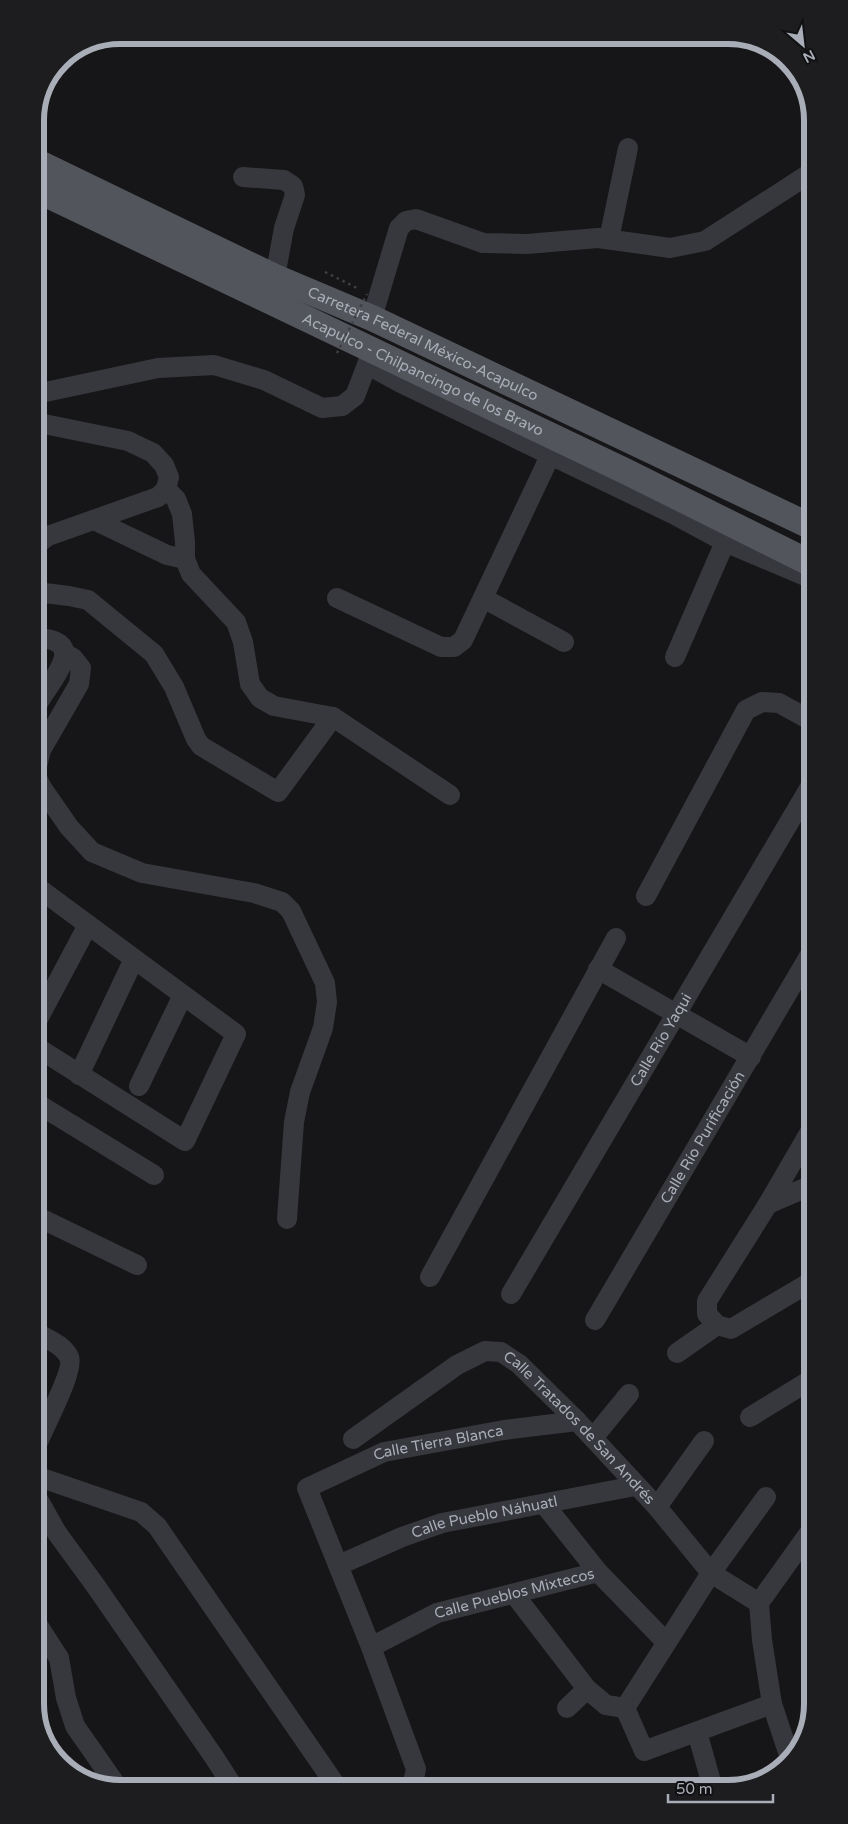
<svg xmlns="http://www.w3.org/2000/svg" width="848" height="1824" viewBox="0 0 848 1824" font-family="'Varela Round',sans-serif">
  <rect width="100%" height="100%" fill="#161618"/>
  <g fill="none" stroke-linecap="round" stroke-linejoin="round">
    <polyline stroke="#3d3f44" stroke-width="2.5" stroke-dasharray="2.5 4" stroke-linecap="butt" points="325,272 357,288"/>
    <g stroke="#37383d" stroke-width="20">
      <polyline points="243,177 284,180 293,186 295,195 284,228 275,277"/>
      <polyline points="609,239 628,148"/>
      <polyline points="372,318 399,228 406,221 416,219 483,243 527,244 598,238 670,248 705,241 809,174"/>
      <polyline points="368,365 401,383 673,514 725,542 810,578"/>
      <polyline points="36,394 158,368 214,365 264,380 322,408 342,406 355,396 371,354"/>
      <polyline points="36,425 44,424 128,441 153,453 164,465 169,477 166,489 158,497 48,536 36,545"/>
      <polyline points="166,489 176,499 182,514 185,542 185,559 191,574 236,622 243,642 250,684 260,698 274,706 333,717 450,795"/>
      <polyline points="94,520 167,555 185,559"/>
      <polyline points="36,592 69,596 88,600 154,654 174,687 196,739 201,746 278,792 333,717"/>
      <polyline points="337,598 441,647 454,647 463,640 550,456"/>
      <polyline points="483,598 564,642"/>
      <path d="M37 638C91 640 50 681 37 705"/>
      <polyline points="675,657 725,542"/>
      <polyline points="37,766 41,750 79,684 81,668 73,658 65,654"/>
      <polyline points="37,778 42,788 69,827 92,852 142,873 254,893 282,902 291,911 325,983 327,1002 323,1028 300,1092 294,1122 287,1219"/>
      <polyline points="37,887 236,1034 185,1141 38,1048"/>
      <polyline points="646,896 746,710 762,702 779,703 810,720"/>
      <polyline points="598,969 751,1057"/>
      <polyline points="38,1019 88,925"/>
      <polyline points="79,1075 134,959"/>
      <polyline points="139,1086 183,995"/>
      <polyline points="38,1104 154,1175"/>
      <polyline points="811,1130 768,1204 707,1301 707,1314 717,1325 731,1329 812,1281"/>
      <polyline points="768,1204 812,1185"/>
      <polyline points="38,1217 137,1265"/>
      <polyline points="430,1277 616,938"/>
      <path id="s1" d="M511 1294 810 787"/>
      <path id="s2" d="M595 1320 811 953"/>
      <path d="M39 1334C49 1340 63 1345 69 1357 75 1369 45 1425 39 1440"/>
      <polyline points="677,1353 717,1325"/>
      <polyline points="750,1417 812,1379"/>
      <polyline points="593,1438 629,1394"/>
      <path id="s3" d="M353 1439 457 1365 485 1351 501 1352 519 1364 577 1421 657 1507 711 1573 759 1603"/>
      <polyline points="39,1477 141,1512 157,1526 337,1787"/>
      <polyline points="39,1501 57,1533 95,1585 214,1757 234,1788"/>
      <polyline points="544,1504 598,1572 666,1642"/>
      <polyline points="657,1507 704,1441"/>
      <path id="s4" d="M339 1565 402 1537 442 1523 635 1486"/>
      <polyline points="514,1594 587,1689 606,1705 625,1708 644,1751 772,1704"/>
      <polyline points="39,1627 59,1658 66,1698 75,1726 119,1789"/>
      <path id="s5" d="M371 1647 437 1613 598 1572"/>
      <polyline points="567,1708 587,1689"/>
      <polyline points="625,1708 711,1573 766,1497"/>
      <polyline points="697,1732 712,1785"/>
      <polyline points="790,1758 772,1704 762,1640 759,1603 812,1529"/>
      <path id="s6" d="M412 1787 416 1769 371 1647 307 1488 384 1452 504 1430 577 1421"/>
    </g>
    <g stroke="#53555c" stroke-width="26">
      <path id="s7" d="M35 161 275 277 372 318 810 526"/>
      <path id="s8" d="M35 189 625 471 810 563"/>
    </g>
    <polyline stroke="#3d3f44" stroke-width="2.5" stroke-dasharray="2.5 4" stroke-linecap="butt" points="337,353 367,294"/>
  </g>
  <g text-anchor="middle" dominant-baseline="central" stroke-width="5" stroke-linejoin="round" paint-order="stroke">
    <g font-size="15" fill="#a8adb8" stroke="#111113">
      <text stroke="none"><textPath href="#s7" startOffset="429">Carretera Federal México-Acapulco</textPath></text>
      <text stroke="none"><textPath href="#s8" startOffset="430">Acapulco - Chilpancingo de los Bravo</textPath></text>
      <text stroke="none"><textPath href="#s1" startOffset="295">Calle Río Yaqui</textPath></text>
      <text stroke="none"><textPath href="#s2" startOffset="212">Calle Río Purificación</textPath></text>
      <text stroke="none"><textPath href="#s3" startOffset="284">Calle Tratados de San Andrés</textPath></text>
      <text stroke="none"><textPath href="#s6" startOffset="460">Calle Tierra Blanca</textPath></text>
      <text stroke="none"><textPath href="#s4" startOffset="154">Calle Pueblo Náhuatl</textPath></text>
      <text stroke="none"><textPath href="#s5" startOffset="154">Calle Pueblos Mixtecos</textPath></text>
    </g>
  </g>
  <path d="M0 0H848V1824H0ZM120 44H728A76 76 0 0 1 804 120V1704A76 76 0 0 1 728 1780H120A76 76 0 0 1 44 1704V120A76 76 0 0 1 120 44Z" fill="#1d1d20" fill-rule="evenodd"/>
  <path fill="none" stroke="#a8adb8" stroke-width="6" d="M120 44H728A76 76 0 0 1 804 120V1704A76 76 0 0 1 728 1780H120A76 76 0 0 1 44 1704V120A76 76 0 0 1 120 44Z"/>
  <g transform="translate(803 45) rotate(152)" stroke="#111113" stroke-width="4" paint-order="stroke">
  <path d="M0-4L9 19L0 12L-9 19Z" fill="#a8adb8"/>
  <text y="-8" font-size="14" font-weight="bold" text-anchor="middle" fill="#a8adb8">N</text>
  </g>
  <path d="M668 1794v8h105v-8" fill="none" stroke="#a8adb8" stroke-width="2.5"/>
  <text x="676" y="1794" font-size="15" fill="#a8adb8" stroke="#111113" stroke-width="4" paint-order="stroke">50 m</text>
</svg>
